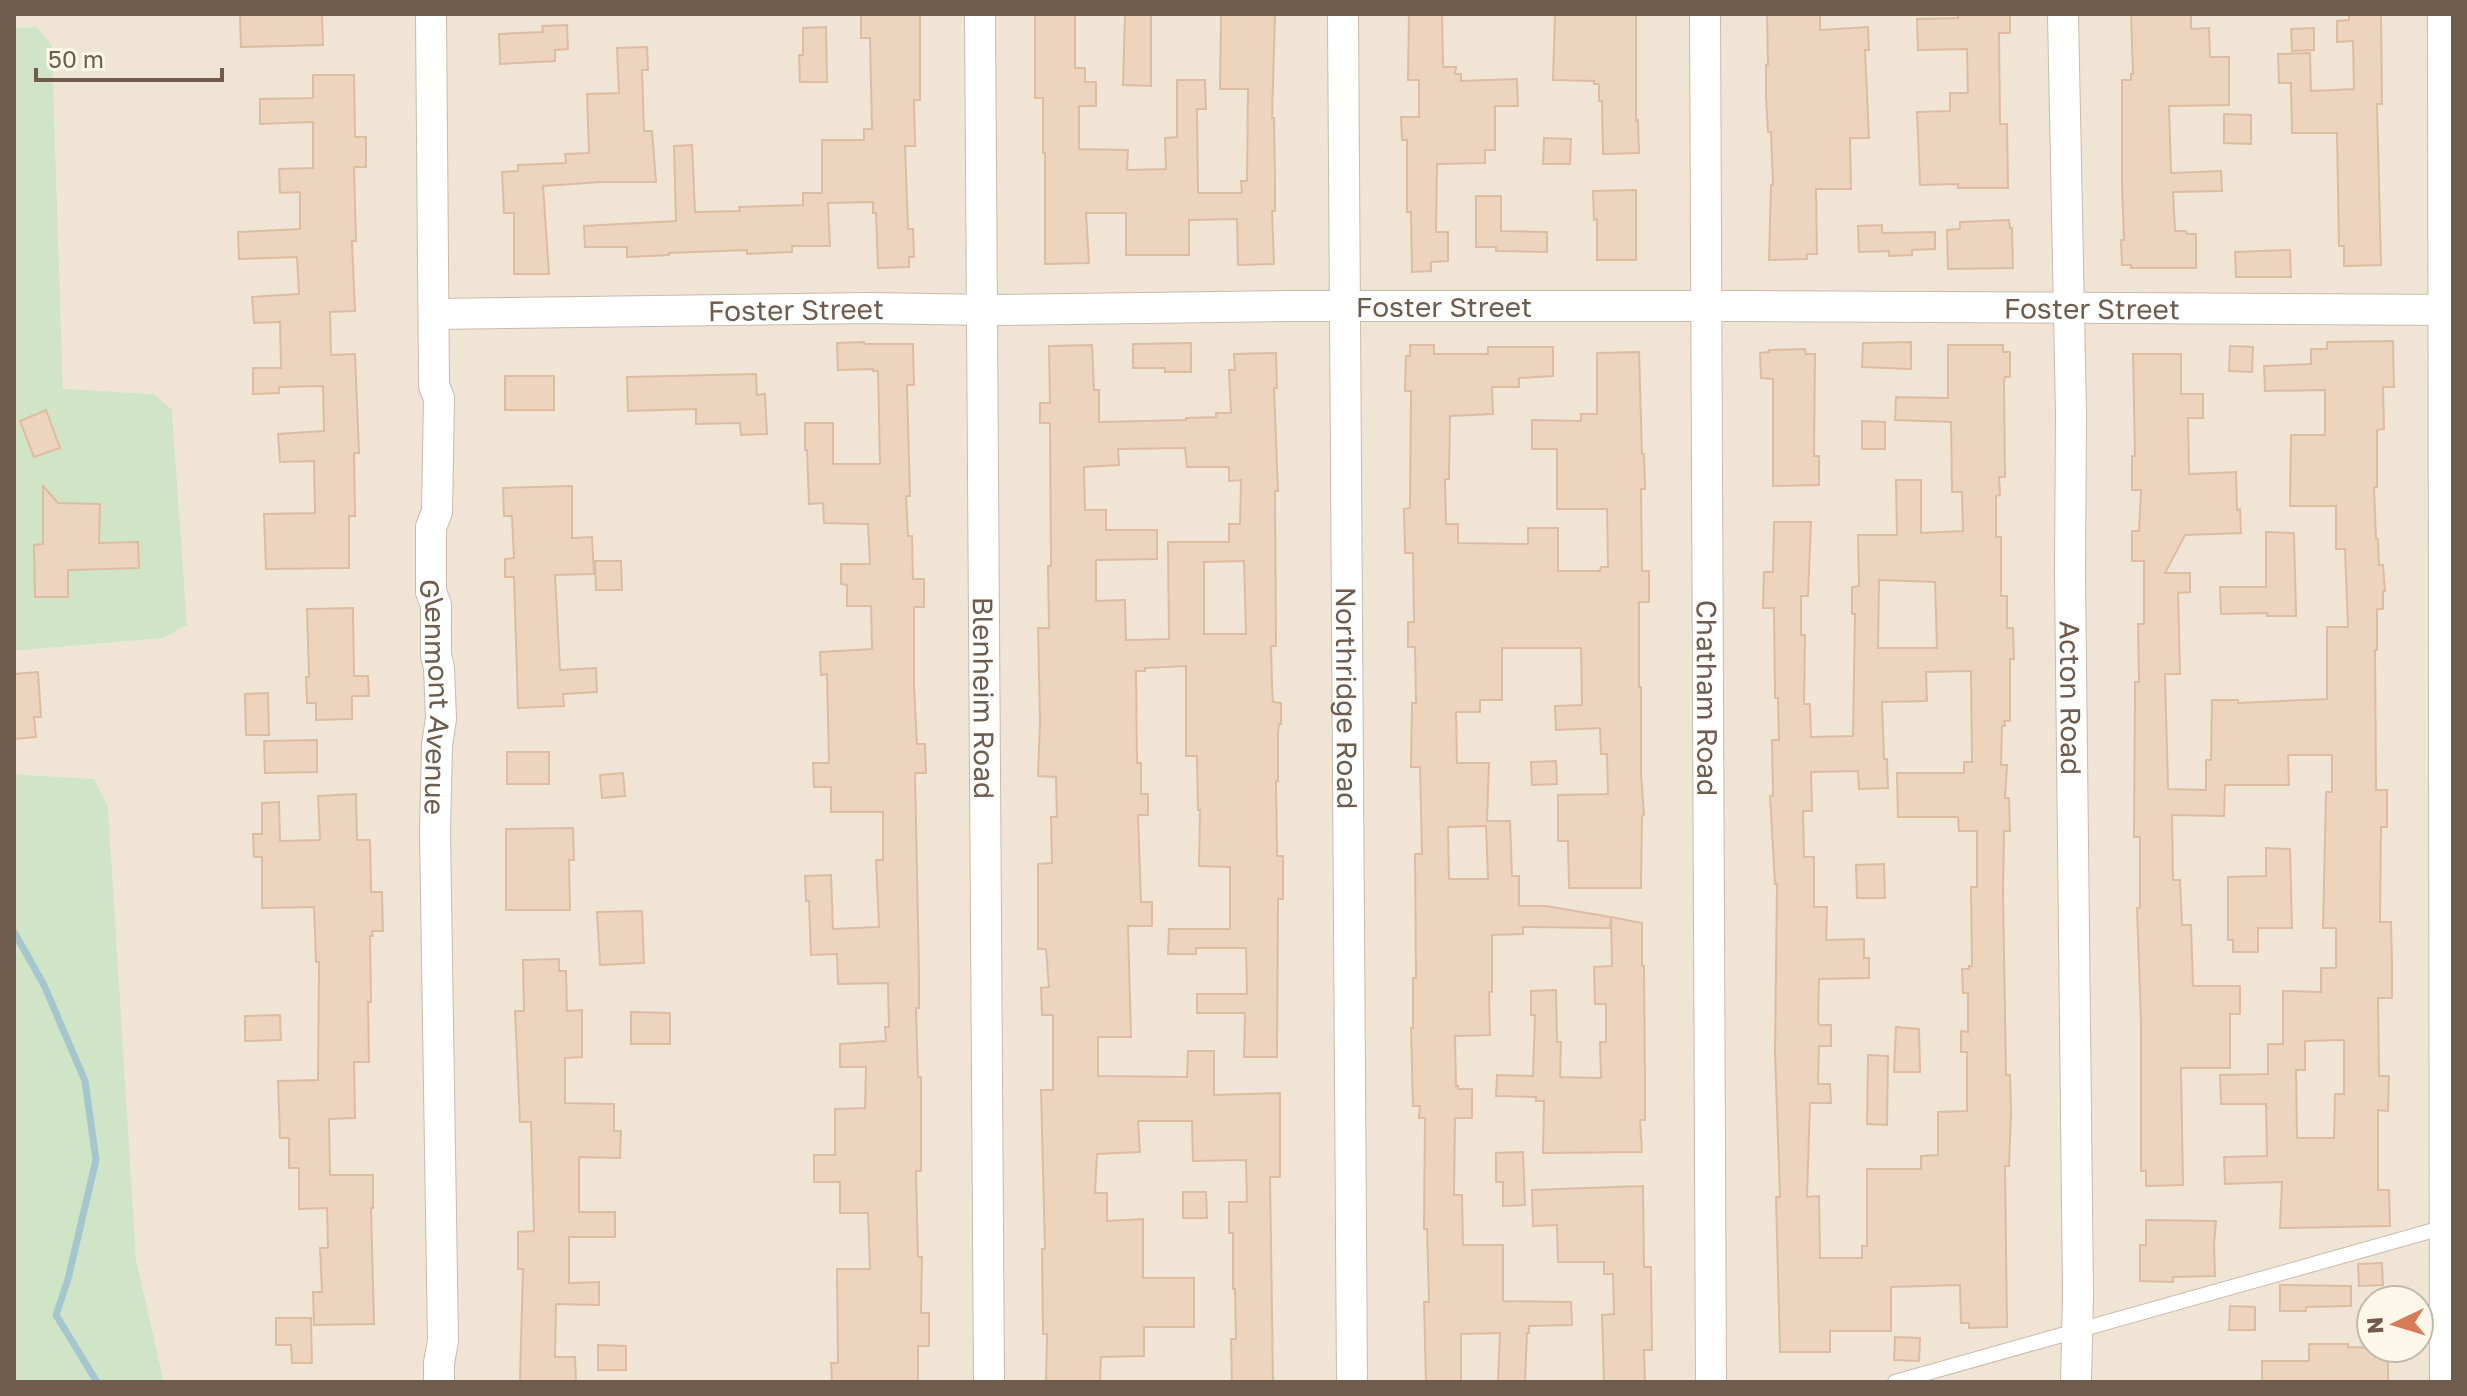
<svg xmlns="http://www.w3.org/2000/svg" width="2467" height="1396" viewBox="0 0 2467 1396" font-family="'Golos Text',sans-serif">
  <rect width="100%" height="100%" fill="#faf3e5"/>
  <path fill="#f0e5d4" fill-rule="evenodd" d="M14 14H2453V1382H164L136 1259 94 779 14 774V651L164 638 187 625 172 410 154 394 63 390 52 45 37 27 14 28ZM2371 1300H2419V1348H2371Z"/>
  <g fill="#d0e5c5">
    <polygon points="37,27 52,45 63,389 154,394 172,410 187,625 164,638 14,651 14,28"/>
    <polygon points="14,774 94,779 108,807 136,1259 164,1382 14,1382"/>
  </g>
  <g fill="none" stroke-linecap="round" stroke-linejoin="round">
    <polyline stroke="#a3c7d1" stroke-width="7" points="14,932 44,985 85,1081 96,1160 68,1279 56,1315 97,1382"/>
  </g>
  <g fill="#ecd4bf" stroke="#ddbca1" stroke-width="2" fill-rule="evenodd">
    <polygon points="240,14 322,14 323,45 241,47"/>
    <polygon points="861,14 920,14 920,100 914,100 915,146 905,146 908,229 913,229 914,257 909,257 909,267 878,268 876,213 873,213 873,202 828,203 830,246 792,246 792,252 747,254 747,250 669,253 669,255 627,257 627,247 585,247 584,226 676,221 674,146 692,145 695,212 740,211 739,207 803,205 803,193 822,193 822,140 864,140 864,129 872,129 870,38 861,38"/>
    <polygon points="1035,14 1075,14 1075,68 1085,68 1085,82 1096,82 1096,106 1079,106 1079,149 1128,150 1127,170 1166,169 1165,138 1177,137 1177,80 1205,80 1206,109 1197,109 1198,193 1242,193 1241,181 1247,181 1248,89 1220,89 1221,15 1275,15 1272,118 1274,118 1275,180 1275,211 1272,211 1274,264 1238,265 1237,219 1189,220 1189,255 1126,255 1126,213 1086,213 1089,263 1045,264 1045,153 1043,153 1043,98 1035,98"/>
    <polygon points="1125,14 1151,14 1151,86 1123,85"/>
    <polygon points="1409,14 1442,14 1443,67 1456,67 1455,74 1461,74 1461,81 1517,79 1518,106 1495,106 1495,150 1485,150 1485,163 1437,164 1436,232 1448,232 1448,261 1431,262 1431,271 1412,272 1411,212 1407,212 1407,140 1402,140 1401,117 1419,117 1419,80 1408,80"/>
    <polygon points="1555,14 1636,14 1636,121 1638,120 1639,153 1603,154 1602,101 1599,101 1599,84 1594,84 1594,81 1553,80"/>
    <polygon points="1767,14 1820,14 1820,30 1868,27 1869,50 1865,50 1869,138 1850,138 1851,189 1816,189 1817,254 1807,254 1807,259 1769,260 1771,185 1773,185 1771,132 1768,132 1766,97 1766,65 1768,65"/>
    <polygon points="1958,14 2010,14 2010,33 1999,33 2000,124 2007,124 2008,188 1958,188 1958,184 1920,185 1917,112 1950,111 1950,93 1968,93 1967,49 1918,50 1917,19 1958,18"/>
    <polygon points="2131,14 2191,14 2191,29 2209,28 2210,57 2229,57 2229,105 2169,106 2171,173 2221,171 2222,191 2173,192 2175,231 2186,231 2187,234 2196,234 2196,268 2131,268 2131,265 2122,265 2121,240 2124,240 2122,185 2122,80 2131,80 2131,74 2133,74"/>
    <polygon points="2349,14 2381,14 2382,104 2377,104 2381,265 2344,266 2344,246 2339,246 2337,133 2292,133 2291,83 2279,83 2278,54 2310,53 2311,91 2354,89 2353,41 2337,42 2337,21 2349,20"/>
    <polygon points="567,25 568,49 555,50 555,61 500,64 499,34 543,32 542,26"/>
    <polygon points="826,27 827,82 800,82 799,55 803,55 803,28"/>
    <polygon points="2314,28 2314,50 2292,51 2291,29"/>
    <polygon points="647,47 648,70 642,70 644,131 652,131 656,182 601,182 543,186 549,274 514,274 514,213 504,213 502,172 518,171 518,165 566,163 565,154 589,153 587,94 619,93 617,48"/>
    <polygon points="313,75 354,75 355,137 366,137 366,167 354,167 356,241 352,241 355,311 330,312 331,355 355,354 359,453 354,453 355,516 349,516 349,568 266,569 264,514 315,513 314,461 280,462 278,434 324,431 323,386 279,387 279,393 253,394 253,368 281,368 280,322 254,323 252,297 299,294 297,257 239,259 238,232 300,229 300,192 280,193 279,169 313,168 313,122 260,124 260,99 313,98"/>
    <polygon points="2224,114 2251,115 2251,144 2224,143"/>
    <polygon points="1544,138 1571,139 1570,164 1543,164"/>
    <polygon points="1636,190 1636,260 1597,260 1597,219 1594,220 1593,191"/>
    <polygon points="1476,196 1501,196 1501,231 1547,232 1547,252 1496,251 1496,247 1476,247"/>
    <polygon points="2009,220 2010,228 2012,228 2013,268 1948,269 1947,230 1960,229 1960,222"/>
    <polygon points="1882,225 1882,233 1935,232 1935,249 1912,250 1912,255 1889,256 1889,251 1859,252 1858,226"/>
    <polygon points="2290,250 2291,277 2236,277 2235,252"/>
    <path d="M2393 341 2394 387H2383L2384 429 2377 430V487H2374L2376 539H2378L2379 565H2383L2385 591H2383V609H2377V650H2375L2376 790H2387V827H2381L2380 922H2391L2392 964V998H2378L2379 1076H2389L2388 1111 2378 1110V1190H2389L2390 1226 2280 1228 2282 1182 2225 1184 2224 1157 2267 1156 2266 1104H2221L2220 1075 2268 1074V1044H2283V991L2321 992V968H2336V928H2323L2326 792H2332V755H2288L2289 785H2225L2224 816 2172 815 2173 880H2180L2182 925H2191L2193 986H2240V1014H2230V1068H2181L2183 1185 2146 1186V1171H2141V1022L2137 908H2140V837H2134L2135 682H2139L2138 624H2144V561H2132V531H2139L2141 490H2132V456H2135L2133 354H2181V394H2203V418H2188L2189 474 2236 472 2237 510 2240 509 2241 533 2185 535 2165 573H2190V592L2178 593 2180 674H2165L2168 789 2206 790V760H2211L2212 700H2238V703L2327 699V627H2348L2345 549H2336V506H2290L2291 435H2325V390L2265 391 2264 366 2311 364V349H2327V342ZM2344 1040V1094H2335L2334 1138H2297L2296 1070H2305V1041Z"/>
    <polygon points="864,342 864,344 913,344 914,385 907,385 910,496 906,496 908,536 912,536 913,579 924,579 924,607 914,607 914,686 917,744 925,744 926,773 915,773 919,973 919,1008 916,1008 918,1077 921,1077 921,1171 916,1171 918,1257 922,1257 921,1313 929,1313 929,1346 918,1346 918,1382 832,1382 831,1363 838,1363 837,1269 870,1269 868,1213 840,1213 840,1182 814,1182 814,1155 835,1155 835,1109 865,1108 866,1067 840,1067 840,1044 886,1041 885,1027 889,1027 888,983 838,984 837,954 811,955 809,901 806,901 805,876 831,875 833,929 879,927 876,860 883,860 883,812 831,812 831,787 814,787 813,763 829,763 827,674 821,675 820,652 872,649 871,606 847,606 847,585 841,584 841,564 870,564 868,524 824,523 823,503 809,504 807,450 805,450 805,423 833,423 833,464 880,464 878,371 873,371 873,369 838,370 837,343"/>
    <polygon points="1911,342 1911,369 1862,367 1863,343"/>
    <polygon points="1191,343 1191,372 1165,372 1165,368 1133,368 1133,344"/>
    <path d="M1092 345 1094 390H1099V422L1186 420V418L1216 417V413H1231L1229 370H1235L1234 354 1276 353 1277 388H1274L1278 491H1275L1276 646H1271L1272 687 1273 702 1281 703V724H1279L1278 732V781H1276L1277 856H1283V899H1278L1277 1057H1244L1245 1013H1197V994H1247L1246 948H1196V954H1168L1169 929H1230V867L1199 866 1200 810H1198L1197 756H1186V666L1145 668V671H1136L1137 763H1141V794H1148V815H1138L1141 902H1152V926H1128L1131 1037H1098V1076L1187 1077 1188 1051H1214V1095L1280 1093V1177H1270L1273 1382H1232L1231 1339H1236L1235 1289H1233V1233H1229V1202H1247L1246 1160 1193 1161 1192 1121H1138L1140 1152 1097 1154 1095 1193H1107V1221L1143 1219V1278H1194V1327H1144V1356L1101 1357 1100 1382H1046L1047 1334H1043L1042 1249H1045L1041 1090H1053V1015H1042L1041 988 1049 987 1046 949H1038V864L1052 863 1051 817H1057L1056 777 1038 776 1040 721 1038 628H1049L1048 566H1051L1050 423H1040V403H1050L1049 346ZM1185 448 1187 467H1229V481L1241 480 1240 524H1229V542H1168L1169 639 1126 640 1125 600 1096 601V560L1157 559V530H1106V510H1085L1084 467 1119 465 1118 449ZM1244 561 1246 634H1204V562Z"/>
    <path d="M1410 345H1434V354H1488V347H1553V376L1519 378V387H1492L1493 414 1450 416 1449 479H1445L1446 524H1458V543L1528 544V528H1558V571H1600L1601 567H1608L1607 509H1557V449H1532V420L1581 421V414H1597V353L1639 352 1642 454H1644L1645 489H1641L1642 571H1649V602H1639V687H1641V773L1644 815 1642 816 1641 888H1569L1568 841H1558V795L1608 794 1607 754H1601L1600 728 1556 730 1555 706 1582 705 1581 648H1502V700H1480V712H1456L1457 763H1489L1487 821H1510L1512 876H1519V906H1546L1611 917 1610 928 1523 927V934L1492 935V992H1489L1490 1035 1455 1036 1456 1086H1458V1089H1472V1118H1455L1454 1195H1462L1463 1245H1503V1301L1571 1302 1572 1325 1529 1326V1333H1527L1525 1382H1498L1500 1333 1461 1334V1382H1426L1424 1302H1429L1427 1229H1424L1425 1118H1419L1420 1106H1413L1411 1028H1413V978H1416L1415 854H1422L1420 767H1411L1412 703H1416L1415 647H1408V622H1414L1413 553H1405L1404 509 1410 508 1411 391H1405L1406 356H1410ZM1486 826 1488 879H1449L1448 827Z"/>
    <path d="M1948 345H2003V352H2010V377H2005L2004 382 2005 477H1999L2000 495 1996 496V537H2001V596H2007V628H2013L2014 659H2010V721H2004L2005 726H2002L2001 765H2007L2005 798H2009L2010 831H2004L2003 893 2006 1075H2010L2011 1112 2009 1166H2005L2007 1327 1969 1328V1323H1961L1960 1285 1891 1287V1331H1830V1352H1780L1776 1197H1780L1775 1052 1777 884H1775L1770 796H1773L1772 740H1779L1778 698H1775L1774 608H1763L1764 572H1773L1774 522H1811L1808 596H1801V635H1805L1804 704H1810L1811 737 1853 736 1855 614H1852V587L1859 586 1858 535H1897L1896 480H1921V533L1963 531 1962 492H1952L1951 422 1895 420 1896 397 1948 398ZM1879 580 1935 582 1937 648H1878ZM1971 671 1972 762H1964V773H1897L1898 817H1958L1959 831H1977V887H1971L1972 966H1969V969H1962L1963 993H1968V1032L1961 1031V1052H1967V1111L1938 1112V1155L1921 1156V1169H1867V1246H1862V1258H1820L1819 1196 1807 1197 1810 1103H1831L1830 1084H1818L1819 1046H1831V1025H1820L1818 1022 1819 979 1869 978V958H1864V939L1826 940 1827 907H1814V857H1804L1803 811H1812L1811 772 1858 771 1859 789 1888 788 1887 759H1884L1882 702 1927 701 1926 672Z"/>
    <polygon points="2230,346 2253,347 2252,372 2229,371"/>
    <polygon points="1805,349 1806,354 1815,354 1814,456 1819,456 1819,485 1773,486 1773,379 1761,378 1760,353 1769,352 1769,350"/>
    <polygon points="756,374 757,395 765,394 767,434 741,435 740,423 696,424 696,409 628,411 627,377"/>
    <rect x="505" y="376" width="49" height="34"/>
    <polygon points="46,410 60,448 34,457 20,421"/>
    <polygon points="1862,421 1885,422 1885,449 1862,449"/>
    <polygon points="43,486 58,503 100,504 99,543 138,542 139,568 68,570 68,597 35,597 34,545 43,544"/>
    <polygon points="572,486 572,538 592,537 594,574 555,575 560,670 596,668 597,692 563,694 564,706 518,708 514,577 505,577 505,559 514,558 512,516 504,516 503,488"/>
    <polygon points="2266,532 2294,533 2296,616 2267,616 2267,613 2221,614 2220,587 2266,587"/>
    <polygon points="595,561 621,561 622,590 596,590"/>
    <polygon points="353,608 354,676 368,676 369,696 352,696 352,719 316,720 316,703 307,703 306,677 309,677 307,609"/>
    <polygon points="38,672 41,717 34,717 36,737 14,739 14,674"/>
    <polygon points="268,693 269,735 246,735 245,694"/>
    <polygon points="317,740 317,772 265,773 264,741"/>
    <rect x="507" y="752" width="42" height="32"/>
    <polygon points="1556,761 1557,784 1532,785 1531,762"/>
    <polygon points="623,773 625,796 602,798 600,775"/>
    <polygon points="356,794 357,840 370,840 371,892 382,892 383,931 372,931 373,936 370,936 371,1002 368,1002 369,1062 354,1062 355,1118 329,1119 330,1175 373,1175 373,1208 371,1208 374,1324 314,1325 313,1292 322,1292 320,1248 328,1248 327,1208 299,1209 299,1168 289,1168 289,1138 280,1138 278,1081 318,1080 319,962 316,962 314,907 262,908 262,857 254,857 253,834 262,834 262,803 279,802 280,841 320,840 318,796"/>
    <polygon points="573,828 574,860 569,860 570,910 506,910 506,829"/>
    <polygon points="2266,848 2290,849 2292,928 2258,928 2258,952 2233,952 2233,940 2228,940 2228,877 2266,876"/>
    <polygon points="1884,864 1885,898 1857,898 1856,865"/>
    <polygon points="642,911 644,963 600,965 597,912"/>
    <polygon points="1611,917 1642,923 1642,966 1644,966 1645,1085 1645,1120 1640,1120 1642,1152 1543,1153 1544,1101 1536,1101 1536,1097 1496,1096 1497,1075 1533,1076 1535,1015 1531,1015 1531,991 1556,990 1557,1042 1561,1042 1560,1077 1601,1078 1600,1042 1606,1042 1606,1004 1595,1004 1594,967 1612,966"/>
    <polygon points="559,959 559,971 566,971 567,1011 582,1010 582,1057 565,1058 565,1103 614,1104 614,1131 621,1131 620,1158 579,1157 579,1212 615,1212 615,1237 569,1237 569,1283 599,1282 599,1305 556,1304 555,1357 575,1357 576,1381 520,1382 523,1269 518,1269 518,1232 534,1231 531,1122 520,1122 515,1011 524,1011 523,960"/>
    <polygon points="631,1012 670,1013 670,1044 631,1044"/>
    <polygon points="280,1015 281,1040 245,1041 245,1016"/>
    <polygon points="1896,1027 1919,1029 1920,1072 1894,1072"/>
    <polygon points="1868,1055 1888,1056 1887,1125 1867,1124"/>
    <polygon points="1523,1152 1525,1205 1503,1206 1503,1182 1496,1182 1496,1153"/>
    <polygon points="1643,1186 1644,1267 1651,1267 1652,1350 1644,1350 1645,1382 1604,1382 1602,1315 1614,1314 1613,1274 1604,1274 1604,1262 1558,1262 1557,1225 1533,1226 1532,1190"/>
    <polygon points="1183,1192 1206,1192 1207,1218 1183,1218"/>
    <polygon points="2146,1220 2216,1221 2214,1244 2215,1276 2173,1277 2173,1282 2140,1281 2140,1245 2146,1245"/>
    <polygon points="2382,1263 2383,1285 2359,1286 2358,1264"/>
    <polygon points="2280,1285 2351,1286 2351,1306 2306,1307 2306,1311 2280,1311"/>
    <polygon points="2230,1306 2255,1307 2255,1330 2229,1330"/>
    <polygon points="276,1318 311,1318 312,1363 292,1363 291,1345 276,1345"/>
    <polygon points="1895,1337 1920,1338 1919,1361 1894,1360"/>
    <polygon points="2309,1344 2348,1344 2348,1347 2388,1348 2388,1382 2262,1382 2262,1361 2309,1361"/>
    <polygon points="598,1345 626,1346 626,1370 598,1370"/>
  </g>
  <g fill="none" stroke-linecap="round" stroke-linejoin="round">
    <defs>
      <polyline id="service" points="1895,1382 2445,1227"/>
      <g id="minor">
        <path id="s1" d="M431 14 434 386 439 398 437 512 431 527V592L436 605V655L439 668 441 719 437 745 435 832 443 1341 439 1363V1382"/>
        <path id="s2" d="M980 14 989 1382"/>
        <path id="s3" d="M1343 14 1352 1382"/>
        <path id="s4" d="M1705 14 1711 1382"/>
        <path id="s5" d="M2063 14 2071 413 2070 574 2078 1295 2076 1382"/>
        <polyline points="2443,14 2445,1382"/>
        <path id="s6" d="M434 314 867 308 992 310 1287 306H1752L2453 310"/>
      </g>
    </defs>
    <use href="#service" stroke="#c9bbac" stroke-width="16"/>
    <use href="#minor" stroke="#c9bbac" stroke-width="32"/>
    <use href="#service" stroke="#fff" stroke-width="14"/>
    <use href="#minor" stroke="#fff" stroke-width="30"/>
  </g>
  <g text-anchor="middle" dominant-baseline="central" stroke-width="6" stroke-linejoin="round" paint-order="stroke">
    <g font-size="28" fill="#6f5c4d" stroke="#fdf7ea">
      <text stroke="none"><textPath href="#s6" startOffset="1010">Foster Street</textPath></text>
      <text stroke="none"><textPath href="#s6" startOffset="1658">Foster Street</textPath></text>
      <text stroke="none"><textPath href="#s6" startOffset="362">Foster Street</textPath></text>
      <text stroke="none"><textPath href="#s1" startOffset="686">Glenmont Avenue</textPath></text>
      <text stroke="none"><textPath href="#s2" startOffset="684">Blenheim Road</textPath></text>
      <text stroke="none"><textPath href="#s3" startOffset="684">Northridge Road</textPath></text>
      <text stroke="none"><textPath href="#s4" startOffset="684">Chatham Road</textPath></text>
      <text stroke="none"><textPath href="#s5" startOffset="684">Acton Road</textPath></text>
    </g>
  </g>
  <rect width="2467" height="1396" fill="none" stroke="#6f5c4d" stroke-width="32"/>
  <g transform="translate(2395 1324) rotate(266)"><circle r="38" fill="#fdf7ea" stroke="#c4b9ab" stroke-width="2"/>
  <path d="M0-6L14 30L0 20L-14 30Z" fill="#d77c56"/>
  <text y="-12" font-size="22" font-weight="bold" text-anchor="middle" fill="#6f5c4d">N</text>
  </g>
  <path d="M36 68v12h186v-12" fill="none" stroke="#6f5c4d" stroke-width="4"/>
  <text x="48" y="68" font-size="24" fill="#6f5c4d" stroke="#fdf7ea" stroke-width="6" paint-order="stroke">50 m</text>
</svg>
